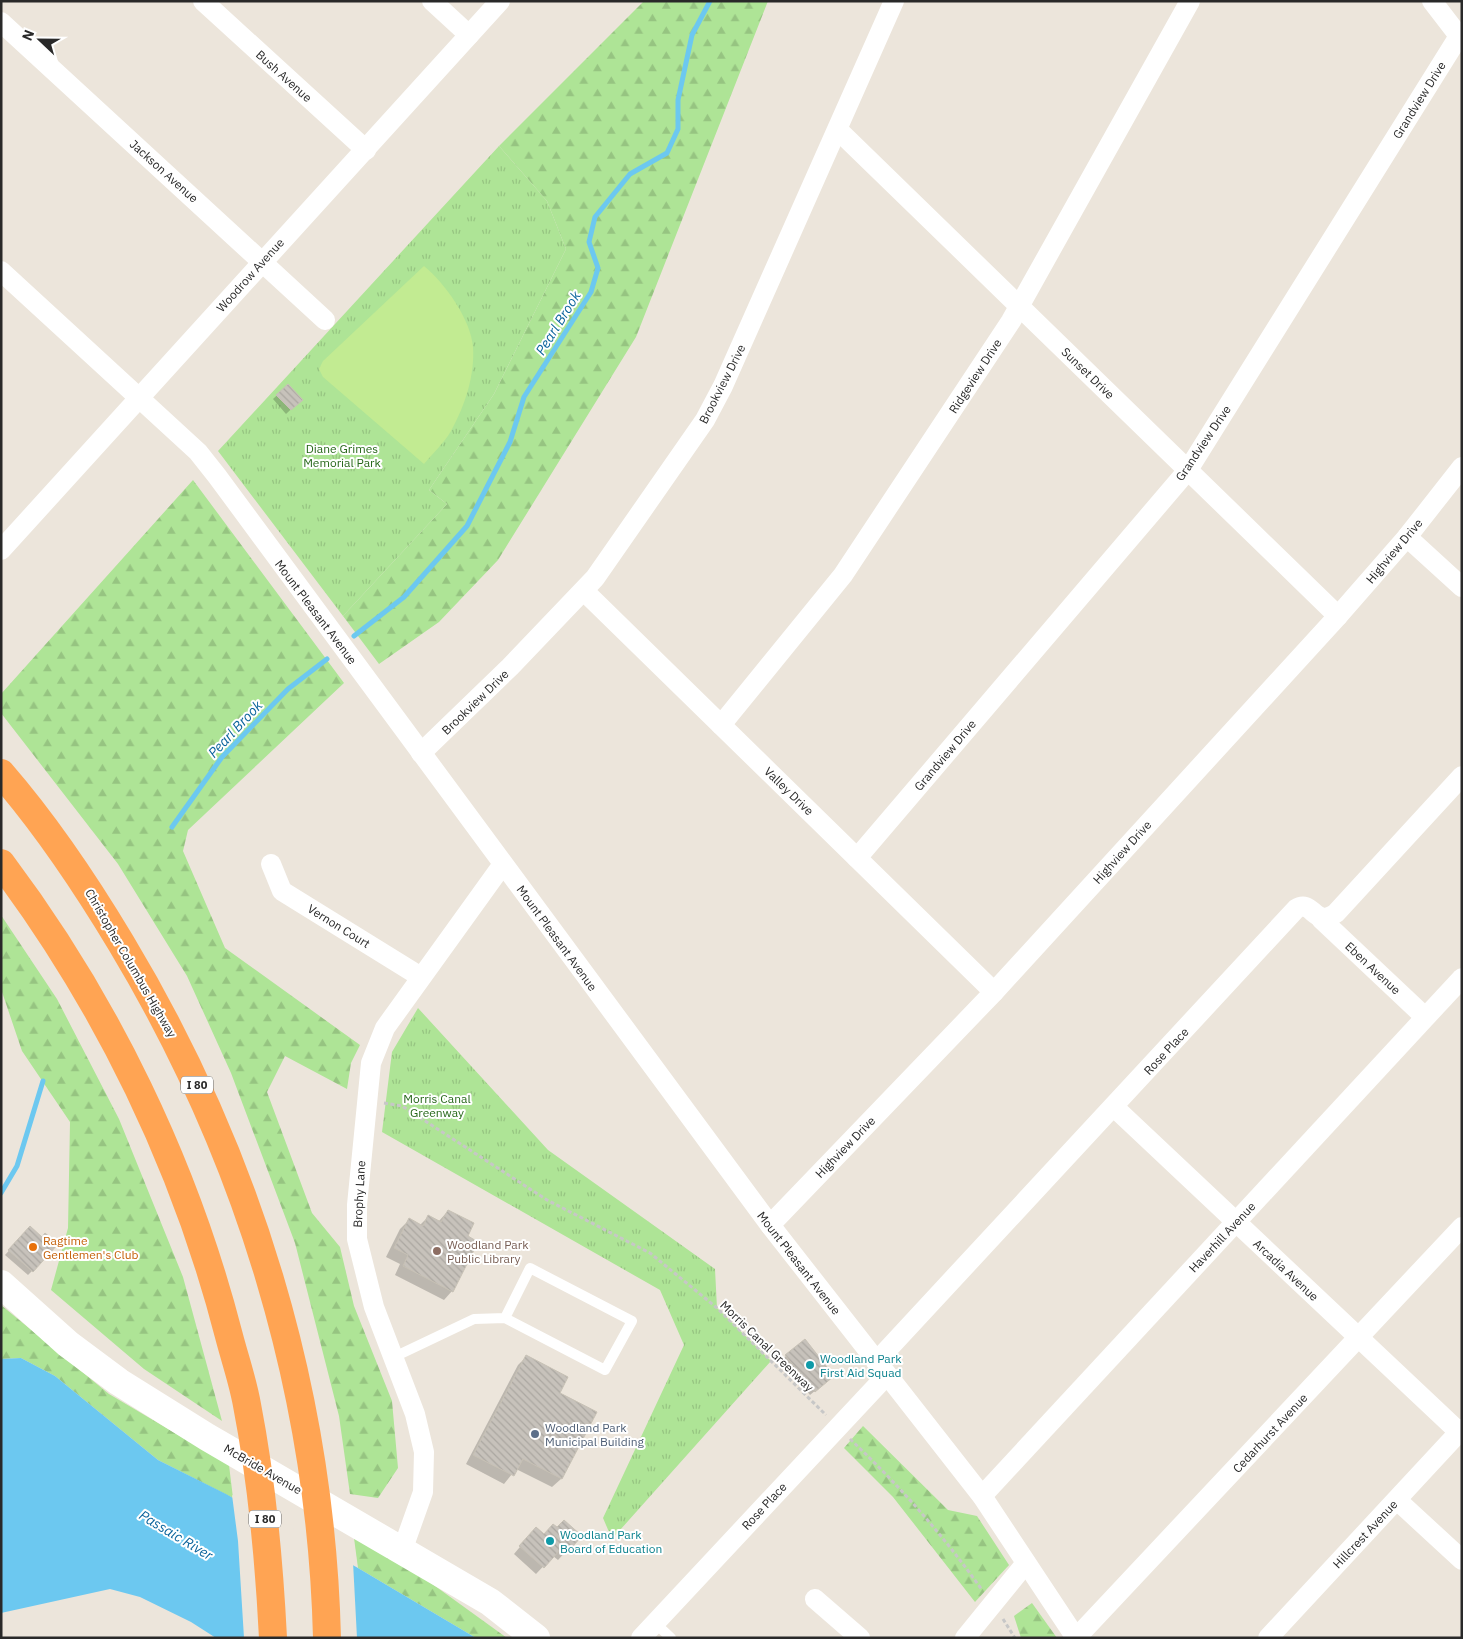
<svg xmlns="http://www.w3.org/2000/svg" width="1463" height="1639" viewBox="0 0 1463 1639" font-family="'IBM Plex Sans',sans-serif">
  <defs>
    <pattern id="forest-firs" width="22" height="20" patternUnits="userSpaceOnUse" patternTransform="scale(1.25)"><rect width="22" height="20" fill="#aee496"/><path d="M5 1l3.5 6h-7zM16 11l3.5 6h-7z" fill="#96c481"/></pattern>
    <pattern id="park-tufts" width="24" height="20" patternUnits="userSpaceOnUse" patternTransform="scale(1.25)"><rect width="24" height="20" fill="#aee496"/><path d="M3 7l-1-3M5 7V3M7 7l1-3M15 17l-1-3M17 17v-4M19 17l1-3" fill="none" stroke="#96c481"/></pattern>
    <pattern id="building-back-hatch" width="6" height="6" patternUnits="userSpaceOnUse" patternTransform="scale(1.25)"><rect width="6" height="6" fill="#c7c2bb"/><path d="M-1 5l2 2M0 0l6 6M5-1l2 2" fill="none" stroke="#aba7a1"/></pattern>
  </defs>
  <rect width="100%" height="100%" fill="#ece5db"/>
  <g fill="url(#forest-firs)">
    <polygon points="644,1 768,1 636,337 498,560 439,622 379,664 343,616 447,504 429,490 494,394 566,249 547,201 499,146"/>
    <polygon points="193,480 344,683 188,830 183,851 225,948 360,1045 351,1063 347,1089 285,1056 267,1092 312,1213 340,1247 354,1306 392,1401 398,1468 378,1498 350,1494 339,1416 295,1243 231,1073 187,976 118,864 1,713 1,694"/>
    <polygon points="1,915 57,999 119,1119 183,1277 222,1421 144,1369 51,1290 68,1228 70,1122 22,1051 1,989"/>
    <polygon points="1,1305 109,1394 229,1465 233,1498 158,1460 55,1376 21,1358 1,1359"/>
    <polygon points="863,1426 948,1510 977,1516 1009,1565 975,1602 893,1497 844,1448"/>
    <polygon points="354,1538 424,1578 507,1638 476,1638 358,1568"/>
    <polygon points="1032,1603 1057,1638 1021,1638 1014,1616"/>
  </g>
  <g fill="url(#park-tufts)">
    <polygon points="499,146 547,201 566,249 494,394 429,490 447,504 343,616 218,451"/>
    <polygon points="418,1008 548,1150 715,1269 717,1308 771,1361 612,1539 603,1518 684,1345 660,1290 382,1132 392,1052"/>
  </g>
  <path fill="#c2eb92" d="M424 266C445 283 471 320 473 347 475 375 465 406 451 431 444 443 433 453 424 464L323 377 319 369 323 361Z"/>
  <polygon fill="#6cc8f0" points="21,1358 55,1376 158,1460 226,1494 358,1568 476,1638 216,1638 191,1622 140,1597 110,1589 1,1613 1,1359"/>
  <polygon fill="#ece5db" points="232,1495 353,1562 357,1638 244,1638 238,1541"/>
  <g fill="#0003">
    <polygon points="288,385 301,400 286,414 273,399"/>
    <polygon points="448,1211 452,1291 444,1300 395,1275 400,1264 386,1257 400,1229 409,1220 420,1225 428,1217 438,1222"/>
    <polygon points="26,1232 32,1271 28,1275 5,1255"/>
    <polygon points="527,1356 558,1393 595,1413 561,1479 552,1487 516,1469 504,1484 466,1464 518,1365"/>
    <polygon points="786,1356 829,1379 810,1395 782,1360"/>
    <polygon points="530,1535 543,1535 580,1536 558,1560 553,1556 536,1574 514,1554"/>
  </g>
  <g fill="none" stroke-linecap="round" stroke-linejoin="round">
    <g stroke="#6cc8f0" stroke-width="5">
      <polyline points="354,636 404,597 467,526 510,442 524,397 591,292 598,268 589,242 595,217 630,174 667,153 678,129 678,100 692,35 710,1"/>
      <polyline points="172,827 222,757 288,689 327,659"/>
      <polyline points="1,1193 17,1166 43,1081"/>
    </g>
  </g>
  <g fill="url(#building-back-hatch)" stroke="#c7c1b5">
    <polygon points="288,384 303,400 291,410 276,395"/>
    <polygon points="448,1210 474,1223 468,1236 478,1242 453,1292 403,1266 408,1255 394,1248 409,1218 423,1226 428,1215 441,1222"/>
    <polygon points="30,1226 42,1237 45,1233 58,1244 33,1272 8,1250"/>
    <polygon points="805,1339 834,1376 815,1392 785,1355"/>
    <polygon points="526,1355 568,1377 560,1393 597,1412 562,1479 523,1459 514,1476 473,1455"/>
    <polygon points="564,1520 582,1536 565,1555 560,1550 544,1568 519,1546 536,1527 544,1534 553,1524 557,1527"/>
  </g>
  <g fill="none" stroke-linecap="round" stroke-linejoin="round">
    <g stroke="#c7c7c7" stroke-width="3" stroke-dasharray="4 2.5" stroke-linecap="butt">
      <polyline points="384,1103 402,1106 547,1200 650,1253 717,1308 826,1415"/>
      <path d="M850 1439C899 1485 943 1535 982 1590"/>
      <polyline points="1003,1619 1015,1638"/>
    </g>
    <g stroke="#fff" stroke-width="10">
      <polyline points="392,1358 474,1319 505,1318 605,1370 632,1321 530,1268 505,1318"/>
      <polyline points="655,1623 671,1638"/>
    </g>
    <g stroke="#fff" stroke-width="20">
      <polyline points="203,1 366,150"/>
      <polyline points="432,1 469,35"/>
      <polyline points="1432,1 1462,40"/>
      <polyline points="1,22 325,320"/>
      <polyline points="838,130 1338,616"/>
      <polyline points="1,271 198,452 217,476 770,1225 982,1496 1076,1638"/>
      <polyline points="1407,537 1462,587"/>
      <polyline points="1,550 500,1"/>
      <polyline points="584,591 994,992"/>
      <polyline points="721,725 843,575 1011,321 1190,1"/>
      <polyline points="421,753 510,667 595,578 705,420 723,386 894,1"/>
      <polyline points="857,858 1188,470 1459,36"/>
      <polyline points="271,864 282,891 421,977"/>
      <polyline points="1321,919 1425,1017"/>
      <polyline points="1114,1107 1459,1432"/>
      <polyline points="770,1225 994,992 1338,616 1407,537 1462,467"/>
      <path d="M876 1362 1296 909C1313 898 1314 929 1336 913L1462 776"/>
      <polyline points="982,1496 1462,978"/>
      <polyline points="1397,1500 1462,1560"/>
      <polyline points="402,1551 423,1492 424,1452 415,1414 374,1307 357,1239 357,1205 371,1063 385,1028 503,864"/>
      <polyline points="815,1599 860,1638"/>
      <polyline points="641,1638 887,1375"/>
      <polyline points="965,1638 1026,1563"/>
      <polyline points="1076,1638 1462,1227"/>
      <polyline points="1268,1638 1462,1429"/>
    </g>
    <polyline stroke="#fff" stroke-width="28" points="1,1284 68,1344 119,1382 207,1437 490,1602 536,1638"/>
    <g stroke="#ffa453" stroke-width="28">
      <path d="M1 773C47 826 85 883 121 943 248 1154 321 1392 327 1638"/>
      <path d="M1 863C107 1004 185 1165 229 1336 235 1359 243 1382 247 1405 262 1482 269 1559 273 1638"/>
    </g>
  </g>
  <circle fill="#e8710a" stroke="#fff" stroke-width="2" cx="33" cy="1247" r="5"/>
  <circle fill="#8d6e63" stroke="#fff" stroke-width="2" cx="437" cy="1251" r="5"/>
  <g fill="#0f9aa8" stroke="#fff" stroke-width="2">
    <circle cx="810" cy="1365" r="5"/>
    <circle cx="550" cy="1541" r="5"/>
  </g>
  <circle fill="#5c6f8a" stroke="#fff" stroke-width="2" cx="535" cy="1434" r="5"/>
  <g text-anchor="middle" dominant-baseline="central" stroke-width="4" stroke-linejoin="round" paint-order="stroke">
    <g fill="#fff" stroke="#696969" stroke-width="1">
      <rect x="181" y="1076.5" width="32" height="17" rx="4"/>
      <rect x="249" y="1510.5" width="32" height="17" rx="4"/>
    </g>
    <g font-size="11" font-weight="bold" fill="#292929">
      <text x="197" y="1085">I 80</text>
      <text x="265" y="1519">I 80</text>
    </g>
    <g font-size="12" fill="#292929" stroke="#fff">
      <text transform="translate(284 76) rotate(42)">Bush Avenue</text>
      <text transform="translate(1419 100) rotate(-58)">Grandview Drive</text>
      <text transform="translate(164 171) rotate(42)">Jackson Avenue</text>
      <text transform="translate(250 275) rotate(-48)">Woodrow Avenue</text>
      <text transform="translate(1088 373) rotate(44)">Sunset Drive</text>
      <text transform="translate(975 376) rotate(-57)">Ridgeview Drive</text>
      <text transform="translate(722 384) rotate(-63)">Brookview Drive</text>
      <text transform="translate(1203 443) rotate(-56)">Grandview Drive</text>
      <text transform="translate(1394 551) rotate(-50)">Highview Drive</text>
      <text transform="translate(316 612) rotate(53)">Mount Pleasant Avenue</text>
      <text transform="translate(475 702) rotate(-44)">Brookview Drive</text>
      <text transform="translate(945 755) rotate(-50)">Grandview Drive</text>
      <text transform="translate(789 791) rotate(44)">Valley Drive</text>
      <text transform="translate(1122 852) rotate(-48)">Highview Drive</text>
      <text transform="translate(339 926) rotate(32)">Vernon Court</text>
      <text transform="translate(557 938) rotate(54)">Mount Pleasant Avenue</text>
      <text transform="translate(131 963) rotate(60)">Christopher Columbus Highway</text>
      <text transform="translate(1373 968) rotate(43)">Eben Avenue</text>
      <text transform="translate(1166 1051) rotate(-47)">Rose Place</text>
      <text transform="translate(845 1147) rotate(-46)">Highview Drive</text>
      <text transform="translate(359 1194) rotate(-87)">Brophy Lane</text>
      <text transform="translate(1222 1237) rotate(-47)">Haverhill Avenue</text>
      <text transform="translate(799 1263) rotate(52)">Mount Pleasant Avenue</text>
      <text transform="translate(1286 1270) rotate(43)">Arcadia Avenue</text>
      <text transform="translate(767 1346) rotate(44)">Morris Canal Greenway</text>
      <text transform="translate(1270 1433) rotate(-47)">Cedarhurst Avenue</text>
      <text transform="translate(263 1469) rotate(30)">McBride Avenue</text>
      <text transform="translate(764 1506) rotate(-47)">Rose Place</text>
      <text transform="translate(1365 1534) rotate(-47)">Hillcrest Avenue</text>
    </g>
    <g font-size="12" fill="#266719" stroke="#fff">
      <text x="342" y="448">Diane Grimes<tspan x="342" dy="14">Memorial Park</tspan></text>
      <text x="437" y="1098">Morris Canal<tspan x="437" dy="14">Greenway</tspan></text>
    </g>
    <g font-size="12" fill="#c56008" stroke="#fff" text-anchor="start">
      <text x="43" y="1240">Ragtime<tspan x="43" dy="14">Gentlemen's Club</tspan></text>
    </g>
    <g font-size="12" fill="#785e54" stroke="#fff" text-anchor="start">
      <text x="447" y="1244">Woodland Park<tspan x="447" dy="14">Public Library</tspan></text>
    </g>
    <g font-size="12" fill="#0d838f" stroke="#fff" text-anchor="start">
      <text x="820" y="1358">Woodland Park<tspan x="820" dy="14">First Aid Squad</tspan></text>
      <text x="560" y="1534">Woodland Park<tspan x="560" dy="14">Board of Education</tspan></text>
    </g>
    <g font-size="12" fill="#4e5e75" stroke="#fff" text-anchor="start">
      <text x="545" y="1427">Woodland Park<tspan x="545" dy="14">Municipal Building</tspan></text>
    </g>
    <g font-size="14" font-style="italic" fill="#0b649c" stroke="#fff">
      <text transform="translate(558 323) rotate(-58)">Pearl Brook</text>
      <text transform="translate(235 729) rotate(-47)">Pearl Brook</text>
      <text transform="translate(176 1535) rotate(31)">Passaic River</text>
    </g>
  </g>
  <rect width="1463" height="1639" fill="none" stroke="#292929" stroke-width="5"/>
  <g transform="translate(40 40) rotate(292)" stroke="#ffffff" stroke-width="4" paint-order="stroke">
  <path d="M0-4L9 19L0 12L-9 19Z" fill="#292929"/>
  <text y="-8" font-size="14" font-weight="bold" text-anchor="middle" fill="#292929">N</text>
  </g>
</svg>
